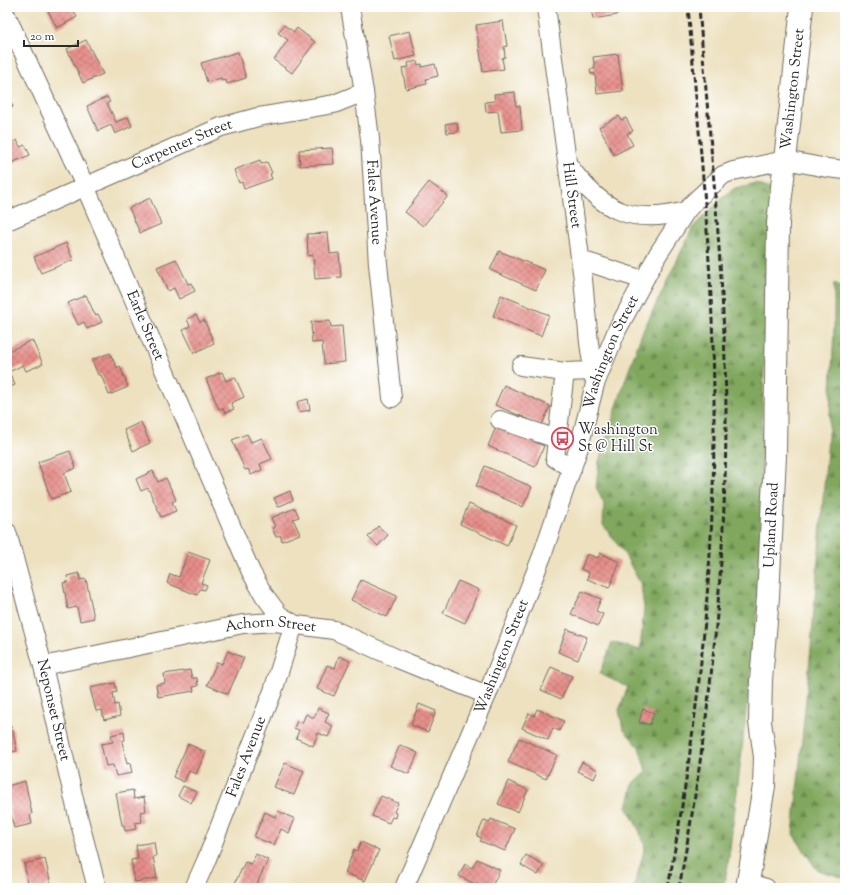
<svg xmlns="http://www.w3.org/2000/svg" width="852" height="895" viewBox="0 0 852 895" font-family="'Sorts Mill Goudy',serif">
  <defs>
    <pattern id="forest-firs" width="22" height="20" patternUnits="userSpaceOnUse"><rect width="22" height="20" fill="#80a75d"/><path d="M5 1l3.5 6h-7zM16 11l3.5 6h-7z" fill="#69884d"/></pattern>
    <pattern id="building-cross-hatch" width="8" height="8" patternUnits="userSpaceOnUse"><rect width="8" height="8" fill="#e68d89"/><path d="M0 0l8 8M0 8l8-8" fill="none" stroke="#bb7370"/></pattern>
  </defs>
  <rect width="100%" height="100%" fill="#fff"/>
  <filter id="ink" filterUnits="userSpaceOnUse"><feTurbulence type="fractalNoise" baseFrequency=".025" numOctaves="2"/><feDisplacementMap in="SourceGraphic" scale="8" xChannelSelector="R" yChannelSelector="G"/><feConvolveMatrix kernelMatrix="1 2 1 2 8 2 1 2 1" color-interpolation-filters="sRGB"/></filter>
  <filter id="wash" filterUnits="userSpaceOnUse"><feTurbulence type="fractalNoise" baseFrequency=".012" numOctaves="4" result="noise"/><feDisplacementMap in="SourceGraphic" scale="16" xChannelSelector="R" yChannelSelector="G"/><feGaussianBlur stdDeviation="0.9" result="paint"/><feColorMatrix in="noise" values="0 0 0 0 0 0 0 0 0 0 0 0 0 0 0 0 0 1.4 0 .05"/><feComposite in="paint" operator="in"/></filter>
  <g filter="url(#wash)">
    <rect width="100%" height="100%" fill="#ede1c0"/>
    <g fill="url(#forest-firs)" stroke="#566944">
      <polygon points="756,183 774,192 767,305 762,416 760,589 741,759 728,865 723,888 634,888 645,847 639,830 627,807 633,784 646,771 639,747 623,729 619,710 628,687 600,674 612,642 640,650 644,608 641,585 624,553 603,525 604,504 596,487 599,461 626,378 642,333 693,227 722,198 735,188"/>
      <polygon points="834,283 845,291 845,878 817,870 793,834 811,647 830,413 834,328"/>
    </g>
    <g id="blocks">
      <g fill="url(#building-cross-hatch)">
        <polygon points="46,7 72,7 77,17 57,28"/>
        <polygon points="591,7 616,7 617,15 593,19"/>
        <polygon points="503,21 507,46 504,47 505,57 502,58 504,69 483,72 476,25"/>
        <polygon points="284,25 294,32 297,28 315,42 292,73 274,60 288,40 278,33"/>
        <polygon points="410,31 416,56 395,61 389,36"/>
        <polygon points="86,40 103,74 83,83 67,49"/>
        <polygon points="238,52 246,78 227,84 226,80 222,81 221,78 207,82 201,63"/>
        <polygon points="618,54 623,91 597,94 595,74 591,74 590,69 595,69 593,57"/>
        <polygon points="417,61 418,65 422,64 422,67 435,64 438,76 426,79 427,84 406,89 402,68 409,67 408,63"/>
        <polygon points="515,92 516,106 520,106 522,130 501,132 498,111 486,112 485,102 495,101 494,94"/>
        <polygon points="7,95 13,107 7,109"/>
        <polygon points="107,97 110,102 107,103 116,122 128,117 132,126 115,134 111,125 98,131 87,106"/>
        <polygon points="619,116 621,120 626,118 633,131 627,134 633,145 614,155 599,127"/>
        <polygon points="457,122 458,132 447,133 445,124"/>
        <polygon points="17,140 20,147 25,145 30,155 7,165 7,145"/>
        <polygon points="332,148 334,164 300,166 299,150"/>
        <polygon points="260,160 261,164 267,162 272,173 270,174 272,179 244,189 242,182 239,183 234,170"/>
        <polygon points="429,182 448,196 423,226 405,212"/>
        <polygon points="150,198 161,224 140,233 129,208"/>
        <polygon points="328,233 330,254 339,253 341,277 315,279 313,255 308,256 307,234"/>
        <polygon points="66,243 73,260 41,273 34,257"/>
        <polygon points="499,251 545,270 536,290 490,270"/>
        <polygon points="176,259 188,284 191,283 195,291 179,299 174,288 168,291 157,267"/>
        <polygon points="86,295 95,315 98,314 102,322 87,329 84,322 78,325 68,303"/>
        <polygon points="501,295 549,315 541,336 493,316"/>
        <polygon points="196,315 200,322 204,320 214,343 194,353 183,330 190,326 187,319"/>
        <polygon points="330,321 331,327 342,326 345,362 324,364 322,342 312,343 311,322"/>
        <polygon points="32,340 43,364 26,371 23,365 9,372 15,385 7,388 7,352"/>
        <polygon points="110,353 117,368 120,366 128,387 109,395 101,375 98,375 92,360"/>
        <polygon points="222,372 226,381 235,377 244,397 231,403 234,409 225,413 223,408 219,409 206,379"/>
        <polygon points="504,385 550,406 542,425 495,405"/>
        <polygon points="308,399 310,410 299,412 297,402"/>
        <polygon points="141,422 150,443 133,451 124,430"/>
        <polygon points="496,427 508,433 509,430 544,446 535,467 488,446"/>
        <polygon points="247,434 251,442 262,438 272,459 260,464 262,470 251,475 248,469 245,470 232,440"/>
        <polygon points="70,451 76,468 64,473 71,492 51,499 38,462"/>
        <polygon points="485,466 532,487 523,507 476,486"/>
        <polygon points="153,471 158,482 166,478 176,500 172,502 176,511 161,517 148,488 141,491 136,479"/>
        <polygon points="290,491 293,500 278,507 274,498"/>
        <polygon points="469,504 516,525 507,546 460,524"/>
        <polygon points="295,508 299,517 293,519 300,534 282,541 280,535 276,537 272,528 275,527 271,518"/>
        <polygon points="378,526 388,535 378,546 368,537"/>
        <polygon points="188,552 210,560 201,583 207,585 205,590 200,589 197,595 167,583 170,574 179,577"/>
        <polygon points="600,553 620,562 609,588 587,579 589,573 581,569 587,554 598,558"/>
        <polygon points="79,573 80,580 86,579 94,618 80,621 77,607 68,609 63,583 68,582 67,576"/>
        <polygon points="361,580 397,596 387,617 351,600"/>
        <polygon points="458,581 479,590 465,623 443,613"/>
        <polygon points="582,591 601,599 596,611 603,614 598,626 571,614"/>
        <polygon points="567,629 587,637 578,660 558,652"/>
        <polygon points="228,651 244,658 228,694 207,685 217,662 222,664"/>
        <polygon points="339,656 350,661 334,696 317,689 327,665 335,668"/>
        <polygon points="551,667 572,676 561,699 541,690"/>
        <polygon points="190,670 192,678 197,678 198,686 193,687 194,691 158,697 156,685 165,683 164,674"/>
        <polygon points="115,683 117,692 113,693 115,705 118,704 120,716 104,720 102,710 96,711 90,688"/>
        <polygon points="419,704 436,711 428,732 411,725"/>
        <polygon points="318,708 329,713 325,722 333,726 328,737 318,733 313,746 296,738 299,730 294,728 297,721 302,723 306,714 314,718"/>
        <polygon points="537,709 564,721 559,731 553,728 548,740 522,728 529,713 534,716"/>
        <polygon points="643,709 654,713 650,725 639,722"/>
        <polygon points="12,727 17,751 7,753 7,728"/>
        <polygon points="124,732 125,740 122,741 127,764 130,763 132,773 116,776 113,765 106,766 101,744 113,742 111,735"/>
        <polygon points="519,738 557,755 546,779 508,762"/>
        <polygon points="188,744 206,752 196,774 189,771 184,782 173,777"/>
        <polygon points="400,745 418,753 409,774 390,766"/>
        <polygon points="582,762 598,770 594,779 577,771"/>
        <polygon points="285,763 304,771 294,795 274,787"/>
        <polygon points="25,781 32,814 30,815 32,824 14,828 7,798 7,786"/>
        <polygon points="508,781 528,790 518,812 498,804"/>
        <polygon points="183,786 197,792 191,803 178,796"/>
        <polygon points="133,790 134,799 144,797 146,811 140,812 142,822 135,823 136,829 125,831 124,825 122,825 116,793"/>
        <polygon points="381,796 398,803 394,812 396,813 395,818 392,817 389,823 372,816"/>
        <polygon points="278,811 295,819 289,833 281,829 274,845 254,837 265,812 275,817"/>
        <polygon points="491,819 515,829 505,851 480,841 482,838 477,836 484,820 490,822"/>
        <polygon points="154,842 156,856 153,857 157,878 135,882 131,860 138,859 136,845"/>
        <polygon points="361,842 379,850 365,881 345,873 354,849 357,851"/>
        <polygon points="256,854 268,860 255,888 240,888 234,885 245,862 251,864"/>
        <polygon points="526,855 544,865 538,875 521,865"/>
        <polygon points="45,859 51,884 45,886 45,888 29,888 24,864"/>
        <polygon points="477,859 500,870 491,888 483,888 459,876 465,864 472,868"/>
      </g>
    </g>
  </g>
  <g filter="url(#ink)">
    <use href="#blocks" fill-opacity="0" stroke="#6f6b5f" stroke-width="1"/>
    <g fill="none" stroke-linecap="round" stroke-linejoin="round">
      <defs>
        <g id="minor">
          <path id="s1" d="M350 7 364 92 370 139 378 264 392 398"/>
          <path id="s2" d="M546 7 583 279 589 343 595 383"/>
          <path id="s3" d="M7 17 85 186 251 572 264 595 279 615 294 624 273 691 206 861 194 888"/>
          <path d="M569 166C601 210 631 226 686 211"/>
          <path id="s4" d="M7 221 221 127 258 117 334 104 364 92"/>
          <polyline points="581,260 643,280"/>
          <polyline points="521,366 565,372 593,371"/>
          <polyline points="500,420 557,439 565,372"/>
          <polyline points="557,439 555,458 572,469"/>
          <path id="s5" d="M7 532 43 666 77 812 97 888"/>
          <path id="s6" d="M43 666 243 624 275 622 334 630 398 659 487 695"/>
          <polyline points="748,883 766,888"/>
          <path id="s7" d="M404 888 487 695 542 556 579 447 595 384 617 330 658 254 686 211 693 203 723 175 733 171 785 160 827 168 845 170"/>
        </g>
        <g id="major">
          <path id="s8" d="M747 888 764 786 765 757 760 722 761 680 768 597 775 456 778 223 802 7"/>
        </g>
      </defs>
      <use href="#minor" stroke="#6f6b5f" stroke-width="20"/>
      <use href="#major" stroke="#6f6b5f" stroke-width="24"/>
      <use href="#minor" stroke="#fff" stroke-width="18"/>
      <use href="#major" stroke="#fff" stroke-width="22"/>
      <g stroke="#2b2b2b" stroke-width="3" stroke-dasharray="6 3" stroke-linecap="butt">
        <path d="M668 888C696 735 714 579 714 424 715 285 700 146 688 7"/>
        <path d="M679 888C708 735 725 579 726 424 726 285 710 146 699 7"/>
      </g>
    </g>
  </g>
  <defs>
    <symbol id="bus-ring" viewBox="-11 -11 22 22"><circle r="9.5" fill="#fff" stroke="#d1495b" stroke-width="1.5"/><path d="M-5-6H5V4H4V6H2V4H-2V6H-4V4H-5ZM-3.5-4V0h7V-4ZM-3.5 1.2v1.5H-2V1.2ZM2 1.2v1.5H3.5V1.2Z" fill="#d1495b"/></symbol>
  </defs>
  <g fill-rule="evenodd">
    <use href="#bus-ring" x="550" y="426" width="25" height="25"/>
  </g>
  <g text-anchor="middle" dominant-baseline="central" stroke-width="3" stroke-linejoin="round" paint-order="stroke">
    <g font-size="15" fill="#2b2b2b" stroke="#fff">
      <text stroke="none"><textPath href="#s8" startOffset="802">Washington Street</textPath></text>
      <text stroke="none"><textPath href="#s4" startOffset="191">Carpenter Street</textPath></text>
      <text stroke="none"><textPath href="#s2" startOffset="190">Hill Street</textPath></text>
      <text stroke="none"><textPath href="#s1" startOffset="197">Fales Avenue</textPath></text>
      <text stroke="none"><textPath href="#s3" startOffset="338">Earle Street</textPath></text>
      <text stroke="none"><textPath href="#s7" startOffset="575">Washington Street</textPath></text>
      <text stroke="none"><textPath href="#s8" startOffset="365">Upland Road</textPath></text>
      <text stroke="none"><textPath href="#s6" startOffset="232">Achorn Street</textPath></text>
      <text stroke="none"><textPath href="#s7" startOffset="251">Washington Street</textPath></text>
      <text stroke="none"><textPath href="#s5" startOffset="184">Neponset Street</textPath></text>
      <text transform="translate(247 757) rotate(-69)">Fales Avenue</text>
    </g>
    <g font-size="15" fill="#2b2b2b" stroke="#fff" text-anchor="start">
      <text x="578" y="430">Washington<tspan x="578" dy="17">St @ Hill St</tspan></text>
    </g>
  </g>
  <rect width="852" height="895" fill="none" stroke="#fff" stroke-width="24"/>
  <path d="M24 40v6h54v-6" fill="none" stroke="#2b2b2b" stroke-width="2"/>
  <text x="30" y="40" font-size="12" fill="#2b2b2b" stroke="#ffffff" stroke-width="3" paint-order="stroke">20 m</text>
</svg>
